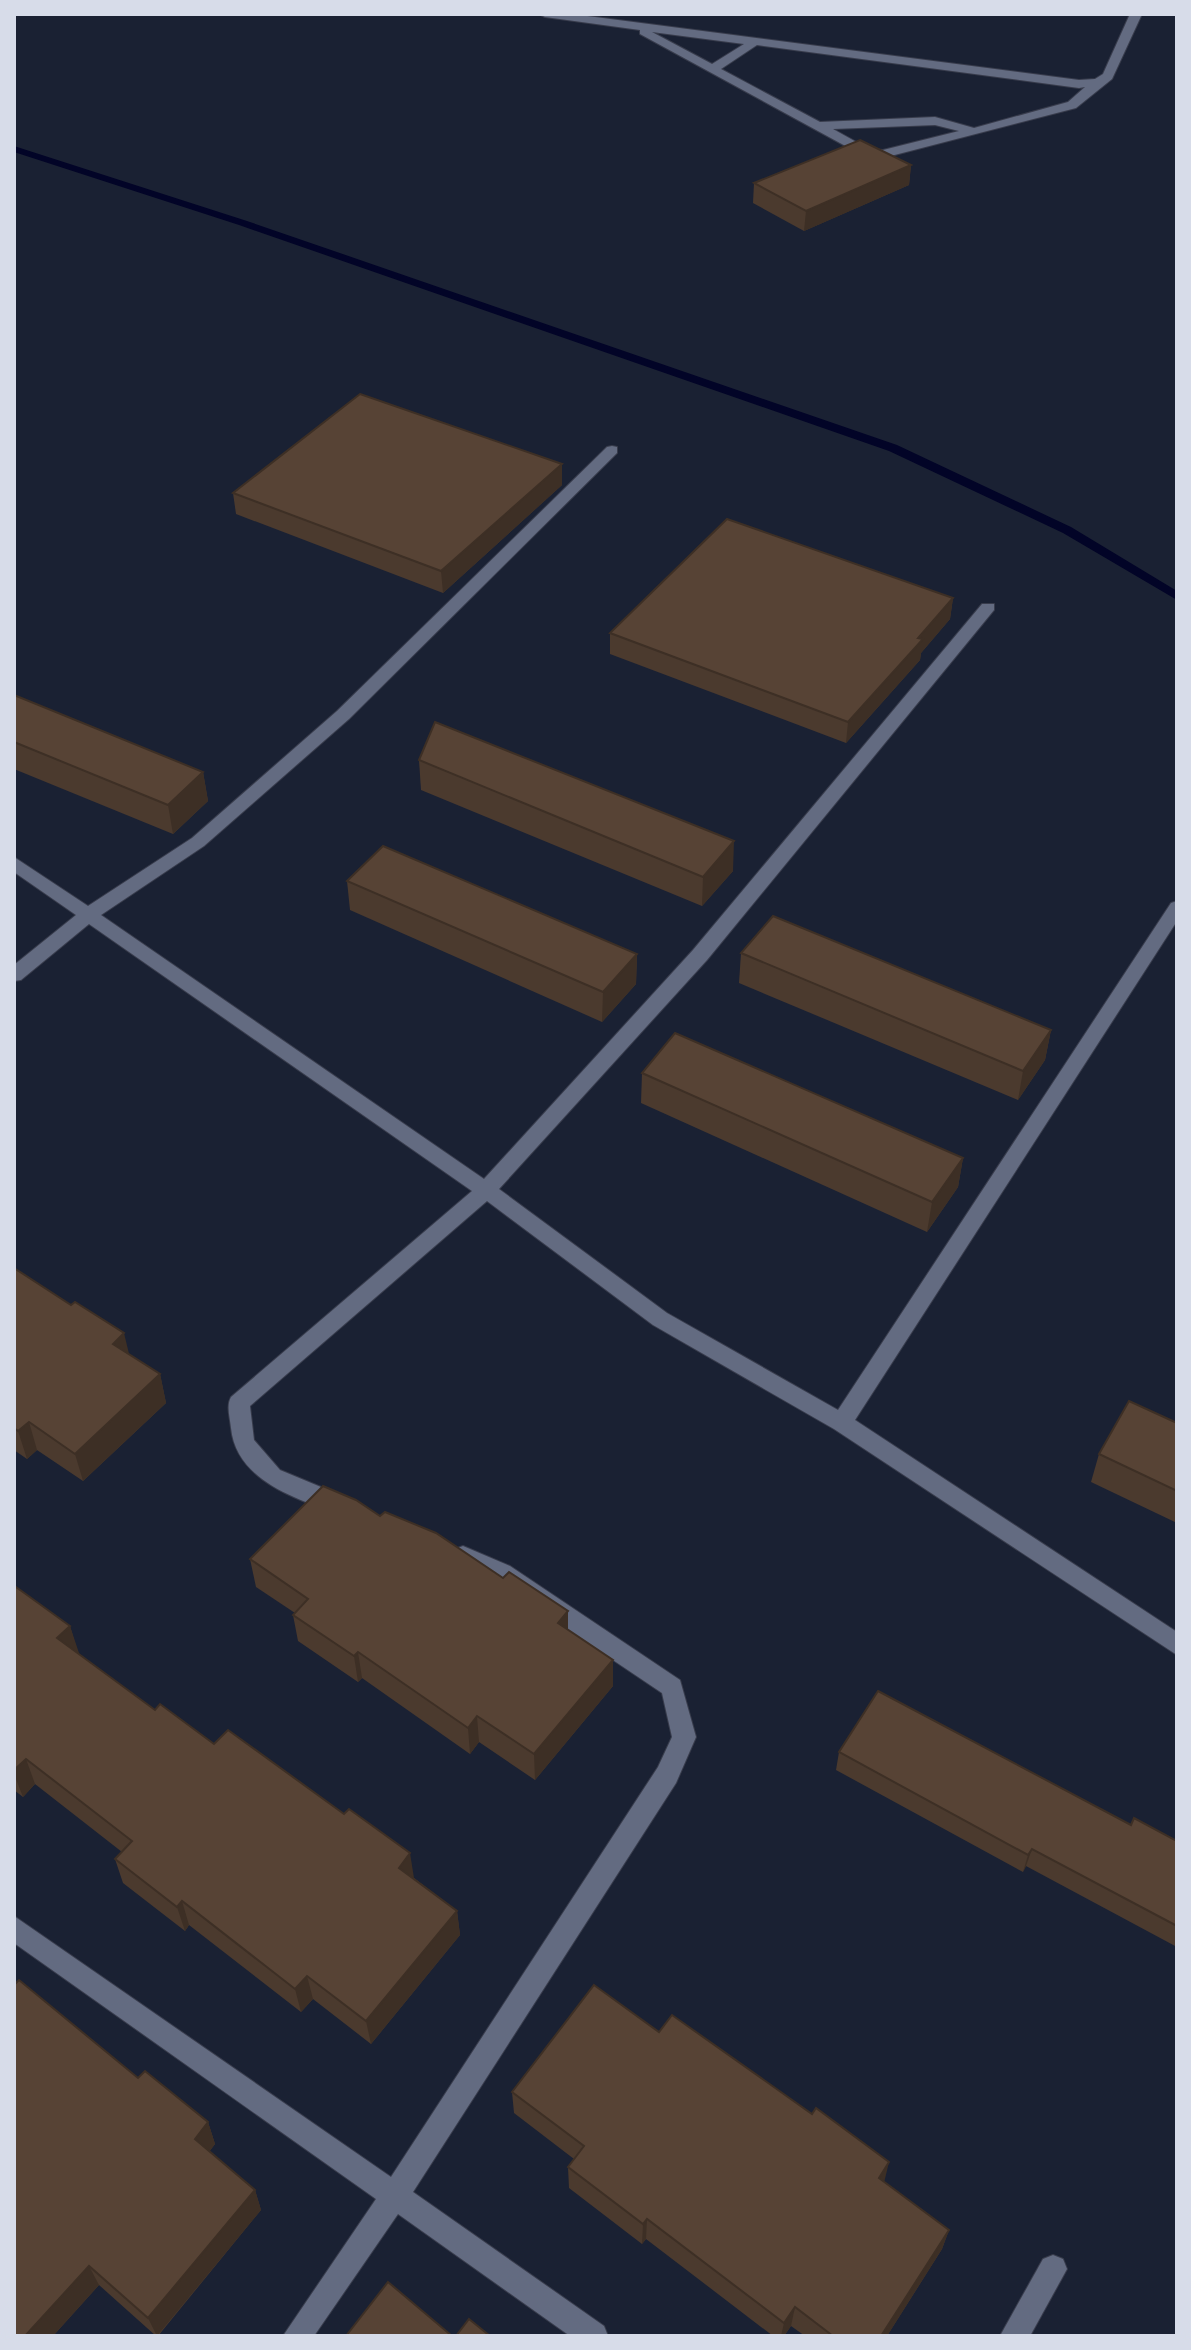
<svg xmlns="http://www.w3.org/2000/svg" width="1191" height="2350" viewBox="0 0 1191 2350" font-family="'Roboto Condensed',sans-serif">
  <rect width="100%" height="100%" fill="#1a2133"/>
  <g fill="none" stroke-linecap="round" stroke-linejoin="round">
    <polygon fill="#020427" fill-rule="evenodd" points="14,146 247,221 897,445 1071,527 1177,591 1177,600 1063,533 889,451 239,225 14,152"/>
    <defs>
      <g id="minor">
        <path d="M539 14H572L1079 80 1095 79 1103 74 1130 14H1142L1112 79 1076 108 883 158 862 155 640 34V30L545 17ZM652 32 744 44 712 64ZM757 45 1079 88 1085 87 1068 102 974 128 935 117 820 122 721 69ZM935 125 959 131 883 150 869 149 833 129Z"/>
        <path d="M612 446 617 447V453L349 719 204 846 101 915 484 1179 693 950 982 604H994V610L707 960 499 1189 667 1313 838 1410 1171 903 1177 901V921L855 1420 1177 1632V1655L834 1429 653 1325 487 1201 250 1406 254 1440 280 1470 345 1497 348 1504 345 1511 337 1513C294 1499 236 1479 231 1428 230 1417 226 1406 231 1397L472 1191 89 924 21 980 14 981V965L76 915 14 872V857L88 906 192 838 337 711 607 447Z"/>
        <polygon points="463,1546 510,1566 680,1680 696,1737 676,1783 413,2192 604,2326 608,2336 570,2336 398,2214 314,2336 283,2336 376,2199 14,1943 14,1916 391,2177 658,1767 672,1737 662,1693 494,1580 455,1563 452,1556 455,1549"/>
        <polygon points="1053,2255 1063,2259 1067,2269 1030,2336 1000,2336 1043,2259"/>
      </g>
    </defs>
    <use href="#minor" stroke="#383c4c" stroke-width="2"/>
    <use href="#minor" fill="#636b81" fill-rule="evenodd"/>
  </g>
  <g fill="#4b3a2e">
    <polygon points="911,165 909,185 804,231 753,203 754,183"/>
    <polygon points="562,485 443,593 236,514 233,493"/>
    <polygon points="953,598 950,619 921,653 920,660 846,743 610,654 610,633"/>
    <polygon points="14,695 203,772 208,801 173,834 14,769"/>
    <polygon points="419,760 733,871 702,906 421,790"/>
    <polygon points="347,881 637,954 636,984 602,1022 350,910"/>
    <polygon points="741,953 1051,1030 1045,1060 1018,1100 739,983"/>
    <polygon points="642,1073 963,1158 958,1187 927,1232 641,1103"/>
    <polygon points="14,1268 129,1354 160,1374 166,1403 83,1481 37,1450 27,1459 14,1450"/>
    <polygon points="1177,1423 1177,1523 1091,1482 1099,1454"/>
    <polygon points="380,1516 568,1630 613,1660 613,1686 535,1780 479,1742 470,1754 362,1678 358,1682 298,1641 293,1615 295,1613 256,1587 250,1559"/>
    <polygon points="14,1589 70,1626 78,1654 155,1710 214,1744 414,1878 457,1911 460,1935 371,2044 313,1999 301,2012 189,1925 185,1931 123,1883 115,1859 122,1852 35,1784 23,1797 14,1790"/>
    <polygon points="839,1752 1131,1825 1177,1841 1177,1947 1026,1866 1023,1872 836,1770"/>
    <polygon points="659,2032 884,2182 949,2230 942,2249 887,2336 805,2336 791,2326 784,2336 773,2336 646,2239 642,2244 569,2188 568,2167 574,2159 514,2113 512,2092"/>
    <polygon points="138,2078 208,2122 215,2144 209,2152 255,2190 261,2210 158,2336 156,2336 99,2285 53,2336 14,2336"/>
  </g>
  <g fill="#3d2f25">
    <polygon points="911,165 909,185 804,231 806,211"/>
    <polygon points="562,464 562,485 443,593 441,571"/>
    <polygon points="953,598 950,619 921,653 920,660 846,743 848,722"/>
    <polygon points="203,772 208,801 173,834 168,805"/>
    <polygon points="734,841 733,871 702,906 703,877"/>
    <polygon points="637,954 636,984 602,1022 603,992"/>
    <polygon points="1051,1030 1045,1060 1018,1100 1023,1071"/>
    <polygon points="963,1158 958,1187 927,1232 932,1202"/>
    <polygon points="124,1333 131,1362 113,1344"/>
    <polygon points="160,1374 166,1403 83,1481 75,1454"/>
    <polygon points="29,1422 37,1450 27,1459 18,1431"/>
    <polygon points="568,1611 568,1638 558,1623"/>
    <polygon points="70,1626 79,1653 66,1665 57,1638"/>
    <polygon points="358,1652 362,1678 358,1682 354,1656"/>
    <polygon points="613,1660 613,1686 535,1780 534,1754"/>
    <polygon points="477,1716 479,1742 470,1754 468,1728"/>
    <polygon points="26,1759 35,1784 23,1797 14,1774 14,1770"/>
    <polygon points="1032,1849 1026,1866 1023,1872 1028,1855"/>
    <polygon points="410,1853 414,1878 402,1892 399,1868"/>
    <polygon points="182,1901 189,1925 185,1931 177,1907"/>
    <polygon points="457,1911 460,1935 371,2044 366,2021"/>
    <polygon points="307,1976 313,1999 301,2012 295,1989"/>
    <polygon points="208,2122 215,2144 202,2161 195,2139"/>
    <polygon points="889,2162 884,2183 879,2178"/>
    <polygon points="255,2190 261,2210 157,2336 148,2318"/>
    <polygon points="647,2219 646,2239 642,2244 643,2224"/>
    <polygon points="949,2230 942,2249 887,2336 881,2336"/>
    <polygon points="89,2266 99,2285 53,2336 25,2336"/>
    <polygon points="795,2307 791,2326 784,2336 781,2336 784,2323"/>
  </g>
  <g fill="#574335" stroke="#3d2f25" stroke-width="2">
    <polygon points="860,140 911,165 806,211 754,183"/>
    <polygon points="360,394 562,464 441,571 233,493"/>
    <polygon points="727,519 953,598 918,638 923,639 848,722 610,633"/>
    <polygon points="14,695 203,772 168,805 14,742"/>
    <polygon points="435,722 734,841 703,877 419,760"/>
    <polygon points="383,846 637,954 603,992 347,881"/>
    <polygon points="773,916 1051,1030 1023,1071 741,953"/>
    <polygon points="675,1033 963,1158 932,1202 642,1073"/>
    <polygon points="14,1268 71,1305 75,1302 124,1333 113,1344 160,1374 75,1454 29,1422 18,1431 14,1428"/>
    <polygon points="1129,1401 1177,1423 1177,1491 1099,1454"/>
    <polygon points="323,1486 356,1500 380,1516 385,1512 436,1533 503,1578 509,1572 568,1611 558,1623 613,1660 534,1754 477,1716 468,1728 358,1652 354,1656 293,1615 308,1599 250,1559"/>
    <polygon points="16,1587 70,1626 57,1638 155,1710 160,1704 214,1744 228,1730 344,1814 349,1809 410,1853 399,1868 457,1911 366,2021 307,1976 295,1989 182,1901 177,1907 115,1859 132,1841 26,1759 14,1770 14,1589"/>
    <polygon points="878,1691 1131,1825 1134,1818 1177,1841 1177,1926 1032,1849 1028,1855 839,1752"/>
    <polygon points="19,1980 138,2078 145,2071 208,2122 195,2139 255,2190 148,2318 89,2266 25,2336 14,2336 14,1985"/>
    <polygon points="594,1985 659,2032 672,2015 812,2114 816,2108 889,2162 879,2178 949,2230 881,2336 833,2336 795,2307 784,2323 647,2219 643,2224 568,2167 584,2146 512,2092"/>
    <polygon points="388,2282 452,2336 346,2336"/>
    <polygon points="469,2319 490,2336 456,2336"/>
  </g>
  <rect width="1191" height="2350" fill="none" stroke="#d7dce9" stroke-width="32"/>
</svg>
